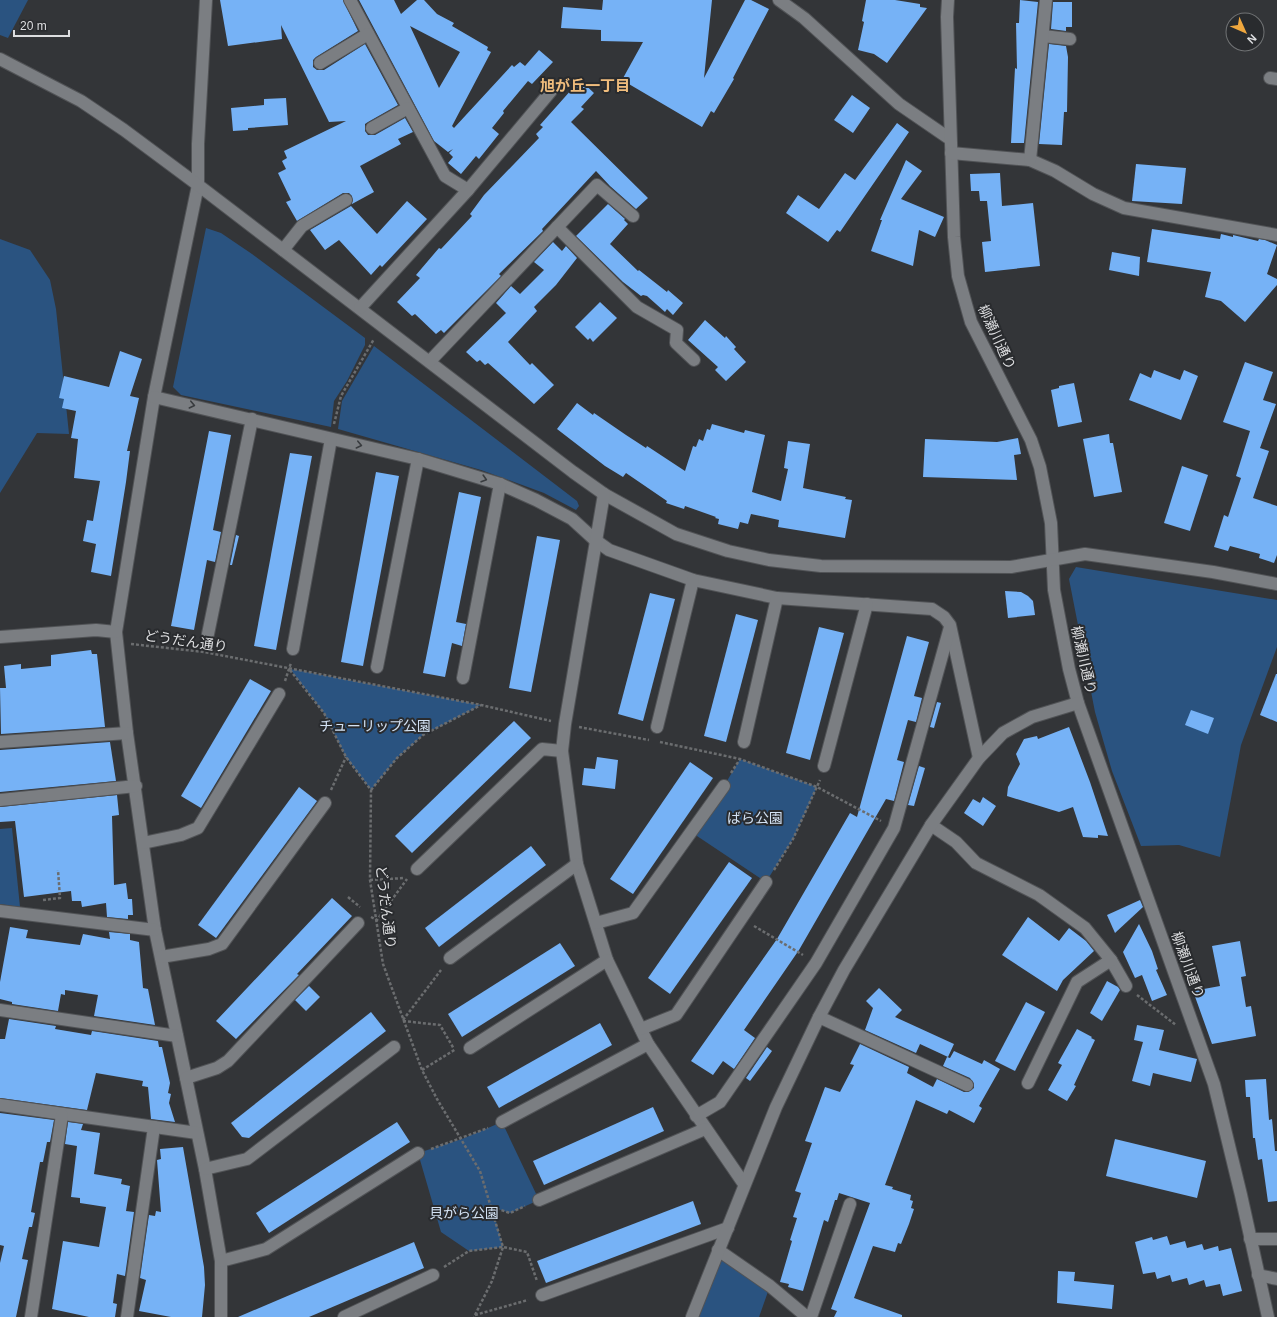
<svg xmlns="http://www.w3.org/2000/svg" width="1277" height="1317" viewBox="0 0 1277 1317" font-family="Arial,'Noto Sans JP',sans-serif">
  <rect width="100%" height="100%" fill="#333538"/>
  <g fill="#2a5380">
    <polygon points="0,0 28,0 8,38 0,35"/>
    <polygon points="206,228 221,233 252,254 365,338 365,345 347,381 334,401 331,427 181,395 173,387"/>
    <polygon points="0,239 30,250 50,280 56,309 69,434 37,433 0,493"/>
    <polygon points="374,346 577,501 579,506 576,510 544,493 481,470 338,429 342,401"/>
    <polygon points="1076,567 1277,600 1277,647 1241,745 1220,857 1179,845 1141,846 1112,771 1095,712 1069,579"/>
    <polygon points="290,669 481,705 423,735 397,758 371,790 346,757 324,713"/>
    <polygon points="740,759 817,787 793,839 766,882 691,832 724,786"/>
    <polygon points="12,828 20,907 0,904 0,829"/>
    <polygon points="502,1122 539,1200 510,1213 492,1207 503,1247 469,1251 441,1232 418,1153 462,1139"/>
    <polygon points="718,1250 770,1286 759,1317 692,1317"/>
  </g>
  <g fill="#76b2f6" fill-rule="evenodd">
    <polygon points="220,0 343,0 358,31 316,57 313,60 313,67 317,70 324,70 365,44 398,105 368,122 365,124 365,131 368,135 375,135 405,118 413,132 398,139 401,144 360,166 374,192 352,204 352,196 349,193 343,193 297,221 286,202 291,200 278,173 286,169 282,161 287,158 284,151 346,121 329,122 281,25 282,39 228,46"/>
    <path d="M359 0H394L401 14 417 0H424L437 14 454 23 452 26 488 47 487 50 491 52 452 126 454 128 512 65 514 67 520 62 525 66 539 50 553 62 532 84 528 81 503 111 504 113 492 128 499 134 479 159 476 156 461 174 448 163 453 157 449 153 453 149 448 152 434 141ZM410 26 460 52 439 88Z"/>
    <polygon points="603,0 712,0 704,78 745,0 751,0 769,9 733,78 734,79 714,113 711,111 702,127 622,80 643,42 601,41 601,30 561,28 563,7 602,10"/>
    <polygon points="866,0 895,0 920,4 920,7 927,8 887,63 874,54 858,50 864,22 862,21"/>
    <polygon points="1020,0 1038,2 1024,143 1011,143 1015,68 1017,69 1016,23 1019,23"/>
    <polygon points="1053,2 1072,2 1072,27 1066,27 1066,31 1051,29"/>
    <polygon points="1049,44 1066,46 1068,57 1067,112 1064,112 1062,145 1039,144"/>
    <polygon points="580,80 594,93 581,107 584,109 571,122 648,198 636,209 610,186 596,171 542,229 543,231 499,274 501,276 444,333 441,330 436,334 415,314 412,316 397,302 420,278 416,275 439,248 441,249 472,216 470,214 484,195 539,138 536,134 543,127 540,125"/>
    <polygon points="852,95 870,108 853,133 834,120"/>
    <polygon points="286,98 288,125 248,128 248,130 233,131 231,108 264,105 264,99"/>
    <polygon points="897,123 909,132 840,232 837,230 828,242 786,213 798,195 819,209 845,173 855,180"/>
    <polygon points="906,160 922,171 901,199 944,217 935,237 919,230 913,266 871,251 882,220 880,220"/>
    <polygon points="1136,164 1186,168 1182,204 1132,201"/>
    <polygon points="1000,173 1002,206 1033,203 1040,266 985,272 982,242 991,241 987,201 980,201 979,191 971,191 970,174"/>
    <polygon points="407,201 427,219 382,267 380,265 371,275 339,240 325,250 310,230 351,206 377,234"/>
    <polygon points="608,204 625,219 624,220 628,224 610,244 638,271 639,270 667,292 668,290 683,303 673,315 667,309 665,312 647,296 643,295 641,296 623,282 576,236"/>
    <polygon points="1152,229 1220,239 1221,234 1233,237 1233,235 1258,241 1259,239 1265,240 1277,245 1267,274 1277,279 1277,285 1245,322 1221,301 1205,297 1211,272 1147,262"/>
    <polygon points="553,242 562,251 566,246 577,258 556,285 534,307 537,311 508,342 530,365 532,363 554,385 534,404 488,363 485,365 480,360 477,362 466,352 506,313 496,303 511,286 520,294 544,270 534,262"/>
    <polygon points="1112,252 1140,257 1139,276 1109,270"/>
    <polygon points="600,302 617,318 593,342 590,338 588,340 575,327"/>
    <polygon points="705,320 725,338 726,336 736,347 734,349 746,362 726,381 715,370 718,367 688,340"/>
    <polygon points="120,351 142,359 130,396 139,398 127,451 130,451 126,482 111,576 91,572 96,544 83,541 87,520 93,521 100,481 74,478 78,439 71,438 76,411 62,408 64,399 59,398 64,376 109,387"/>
    <polygon points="1245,362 1273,372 1263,400 1276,404 1260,448 1269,451 1253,498 1277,506 1277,555 1274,563 1259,558 1260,554 1230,546 1228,551 1214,547 1224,515 1228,517 1241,478 1236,476 1250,431 1223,422"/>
    <polygon points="1154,370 1180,380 1184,370 1198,376 1181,420 1129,400 1140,373 1151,378"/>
    <polygon points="1074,383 1082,422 1058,427 1051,390 1059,388 1059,386"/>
    <polygon points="577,403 593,415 594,413 626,435 646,448 647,446 685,471 693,446 696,447 699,439 703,441 707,429 710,430 712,424 744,433 745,430 765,435 752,492 781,501 788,469 784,468 788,441 810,444 803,488 846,497 845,499 852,500 845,538 778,527 779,520 751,514 748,524 740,522 738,529 718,524 719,519 715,518 716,517 685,506 684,509 666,503 667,501 626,473 623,477 605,466 557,429"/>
    <polygon points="209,431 231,435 213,530 221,532 215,562 207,560 194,630 171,626"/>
    <polygon points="1109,434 1110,443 1113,443 1122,492 1094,497 1083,439"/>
    <polygon points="1018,438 1021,454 1014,455 1017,480 923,477 925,439 997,442"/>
    <polygon points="290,453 312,456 276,650 254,646"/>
    <polygon points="1182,466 1208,475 1190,531 1164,523"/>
    <polygon points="376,472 399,476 363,666 341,662"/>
    <polygon points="459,492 481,497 456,622 466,624 462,646 452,643 445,677 423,673"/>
    <polygon points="236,535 239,536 232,565 230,565"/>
    <polygon points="537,536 560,540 531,692 509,688"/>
    <polygon points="1005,591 1021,592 1028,596 1033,601 1035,615 1008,618"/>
    <polygon points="650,593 675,599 643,721 618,714"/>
    <polygon points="736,614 758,620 726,742 704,736"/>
    <polygon points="819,627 844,633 810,760 786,753"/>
    <polygon points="907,636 929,642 914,696 922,698 916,722 908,720 897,760 904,762 894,801 886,799 799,950 744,1030 755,1038 734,1069 723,1061 713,1075 691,1061 777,939 850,813 857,817"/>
    <polygon points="91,650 92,654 97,654 105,727 1,734 0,688 6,688 4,666 21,664 21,669 51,666 51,655"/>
    <polygon points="1276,674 1277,674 1277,722 1260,715"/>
    <polygon points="250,679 271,691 201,808 181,796"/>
    <polygon points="937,702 941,703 934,728 930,727"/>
    <polygon points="1191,710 1214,718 1208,734 1185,725"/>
    <polygon points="514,721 531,738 412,853 395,836"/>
    <polygon points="1069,727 1090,782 1108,836 1098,835 1098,838 1083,837 1073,807 1059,812 1007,796 1008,787 1020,764 1016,754 1024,739 1037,736 1038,739"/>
    <polygon points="110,742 116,781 0,792 0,750"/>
    <polygon points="597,757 618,760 615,789 582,785 584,768 595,769"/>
    <polygon points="690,762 713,778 633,894 610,879"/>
    <polygon points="919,766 925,768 914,806 908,805"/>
    <polygon points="299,787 317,801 216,938 198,925"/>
    <polygon points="117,795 119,815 112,816 114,885 126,883 128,899 132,899 133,915 128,915 128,919 107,917 106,903 82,907 81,901 72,901 71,891 24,897 15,821 0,822 0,807"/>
    <polygon points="983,797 996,806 983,826 964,813 973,799 980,803"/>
    <polygon points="531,846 546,865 439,947 425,928"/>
    <polygon points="729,862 752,878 670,994 648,978"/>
    <polygon points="332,898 352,916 297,974 299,975 236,1039 216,1021"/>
    <polygon points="1140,900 1143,907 1115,933 1107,915"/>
    <polygon points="1028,917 1059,941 1069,928 1086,941 1094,951 1063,980 1057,991 1002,955"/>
    <polygon points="1139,924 1152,951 1158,969 1156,970 1167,995 1152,1001 1142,975 1135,978 1123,952"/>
    <polygon points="10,927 28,930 26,938 80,945 83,934 110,939 109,932 130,934 130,940 139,942 143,988 148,989 155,1025 94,1016 98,995 65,990 65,995 61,994 58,1011 12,1004 12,1002 0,999 0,982"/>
    <polygon points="1240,941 1246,976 1241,977 1246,1007 1251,1006 1256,1036 1212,1044 1193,991 1220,986 1212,946"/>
    <polygon points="560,943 575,966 462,1037 448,1014"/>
    <polygon points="1107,981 1118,987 1120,990 1102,1021 1090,1013"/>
    <polygon points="309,986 320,997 306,1011 295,1000"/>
    <polygon points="879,988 902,1010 895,1017 954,1044 948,1057 920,1044 916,1053 865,1030 873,1008 866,1001"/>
    <polygon points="1026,1002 1045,1012 1015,1071 995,1061"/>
    <polygon points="371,1012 386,1031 249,1138 242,1137 231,1123"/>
    <polygon points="9,1019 56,1026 55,1029 91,1035 92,1031 158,1041 159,1047 162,1047 170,1083 168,1093 171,1094 169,1103 175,1122 151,1119 148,1087 142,1086 143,1081 96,1073 87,1110 0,1098 0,1039 5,1039"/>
    <polygon points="600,1023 612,1045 499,1108 487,1087"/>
    <polygon points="1137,1025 1164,1030 1159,1050 1197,1059 1191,1082 1153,1073 1150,1086 1132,1081 1143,1042 1134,1040"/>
    <polygon points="1077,1029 1092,1037 1091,1038 1095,1040 1074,1085 1076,1086 1067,1101 1048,1090 1062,1065 1058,1063"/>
    <polygon points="860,1044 909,1067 907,1073 933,1087 937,1079 964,1092 968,1092 974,1088 974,1084 970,1078 943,1066 947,1057 950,1058 954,1051 982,1064 984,1060 1000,1069 979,1106 982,1108 974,1123 949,1110 947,1114 916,1100 885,1185 893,1187 892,1189 911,1195 910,1200 913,1201 911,1208 914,1209 909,1224 901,1244 898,1243 895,1252 873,1246 854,1298 902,1315 902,1317 834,1317 837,1311 831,1309 870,1203 839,1193 837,1200 835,1200 828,1222 824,1220 803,1291 788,1287 789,1284 780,1282 792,1241 790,1240 797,1218 793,1217 801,1193 795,1191 812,1143 805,1141 825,1087 840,1092 854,1065 850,1064"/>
    <polygon points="767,1047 772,1051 750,1081 746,1078"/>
    <polygon points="1266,1079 1269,1120 1272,1119 1275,1151 1277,1151 1277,1201 1268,1202 1262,1159 1258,1160 1255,1138 1253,1138 1250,1097 1246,1097 1245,1080"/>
    <polygon points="653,1107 664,1131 544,1185 533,1161"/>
    <polygon points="0,1113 54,1120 50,1142 47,1142 43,1162 40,1162 31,1212 35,1213 32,1227 29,1227 22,1259 28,1260 16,1317 0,1317 0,1263 4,1246 0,1245"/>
    <polygon points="68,1122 83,1124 81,1130 100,1133 94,1174 122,1179 121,1184 130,1186 126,1211 134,1212 125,1276 117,1274 113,1303 117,1304 115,1317 89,1317 52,1309 63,1241 99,1247 106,1207 80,1203 80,1198 71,1197 77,1146 65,1144"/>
    <polygon points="397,1122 410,1142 269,1233 256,1213"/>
    <polygon points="1115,1139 1206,1161 1197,1198 1106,1176"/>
    <polygon points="183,1147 204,1267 205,1285 202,1317 171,1317 139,1311 146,1280 140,1278 149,1215 155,1216 156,1211 161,1212 157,1160 161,1159 160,1149"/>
    <polygon points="693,1201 701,1224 546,1283 537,1261"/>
    <polygon points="1167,1236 1170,1245 1185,1241 1187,1248 1202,1244 1204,1250 1218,1246 1219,1251 1231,1248 1242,1291 1223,1296 1220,1284 1206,1287 1204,1280 1189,1285 1187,1278 1172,1282 1170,1275 1157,1279 1155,1272 1143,1274 1135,1242 1152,1237 1153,1240"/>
    <polygon points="414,1242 424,1268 309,1317 238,1317"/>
    <polygon points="1058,1271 1075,1272 1074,1281 1114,1285 1112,1309 1057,1303"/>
  </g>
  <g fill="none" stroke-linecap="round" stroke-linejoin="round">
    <defs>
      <g id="minor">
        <polyline points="206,0 198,144 198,185 154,397 116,632 127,733 155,930 205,1169 221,1261 221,1317"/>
        <polyline points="350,0 445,176 468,190"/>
        <polyline points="779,0 804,18 899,104 950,139"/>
        <polyline points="948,0 947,17 954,237 958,276 971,322 1031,440 1040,467 1051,523 1054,590 1069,669 1078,703 1214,1084 1241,1195 1268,1317"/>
        <polyline points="1043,36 1070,39"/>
        <polyline points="0,59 81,101 124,130 198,185 573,472 604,494 676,534 728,551 769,560 821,566 1011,567 1085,554 1213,572 1277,584"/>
        <polyline points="320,63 368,34"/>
        <polyline points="1270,78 1277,79"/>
        <polyline points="372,128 408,108"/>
        <polyline points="951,153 1030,160 1055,171 1093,194 1124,208 1277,235"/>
        <polyline points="1030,160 1046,0"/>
        <polyline points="557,227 637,307 677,330 676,343 694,360"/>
        <polyline points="283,250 302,226 346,200"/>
        <polyline points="360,308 468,190 551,91"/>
        <polyline points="430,361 597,185 633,216"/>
        <polyline points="154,397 418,459 500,484 536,500 572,519 595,540 609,550 693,580 777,598 932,609 944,617 950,625 979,758"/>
        <polyline points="604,494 565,724 562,751 577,864 607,960 648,1044 744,1184"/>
        <polyline points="208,634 252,419"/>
        <polyline points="0,637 96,630 116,632"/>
        <polyline points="293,649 331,439"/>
        <polyline points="377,667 418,459"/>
        <polyline points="463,678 500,484"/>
        <polyline points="657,727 693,580"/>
        <polyline points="0,742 127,733"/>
        <polyline points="744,742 777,598"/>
        <polyline points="824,766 867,604"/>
        <polyline points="0,800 136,786"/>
        <polyline points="931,825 956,842 976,863 1039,895 1085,928 1111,960 1126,986"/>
        <polyline points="143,843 181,835 198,828 279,694"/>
        <polyline points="417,869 542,749 562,751"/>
        <polyline points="0,911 155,930"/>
        <polyline points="596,923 633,913 724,786"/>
        <polyline points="161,957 209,949 222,944 325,803"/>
        <polyline points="450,958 577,864"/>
        <polyline points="0,1010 177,1036"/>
        <polyline points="819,1017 967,1085"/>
        <polyline points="641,1029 676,1015 766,882"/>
        <polyline points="470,1048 607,960"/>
        <polyline points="186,1078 217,1068 228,1061 358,923"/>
        <polyline points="1028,1083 1077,982 1111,960"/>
        <polyline points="0,1105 197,1133"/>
        <polyline points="696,1116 720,1102 816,963 894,828 950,627"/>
        <polyline points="502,1122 648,1044"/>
        <polyline points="205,1169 247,1159 394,1047"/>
        <polyline points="539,1200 705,1129"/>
        <polyline points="1250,1239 1277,1239"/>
        <polyline points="718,1250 770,1286 807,1317"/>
        <polyline points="221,1261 266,1249 418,1153"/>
        <polyline points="1258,1275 1277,1279"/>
        <polyline points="542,1295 728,1228"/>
        <polyline points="31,1317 62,1115"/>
        <polyline points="127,1317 154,1127"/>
        <polyline points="344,1317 433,1275"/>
        <polyline points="692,1317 776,1107 819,1017 844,970 931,825 979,758 1003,733 1032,717 1078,703"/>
        <polyline points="811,1317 850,1204"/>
      </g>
    </defs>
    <use href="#minor" stroke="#515356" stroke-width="14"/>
    <g stroke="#6b6d6f" stroke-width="2.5" stroke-dasharray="3 2" stroke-linecap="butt">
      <polyline points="334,424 341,396 374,339"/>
      <polyline points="131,644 204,652 481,705 551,721"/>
      <polyline points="290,670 324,713 346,757 371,790 370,880 383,964 422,1070 437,1099 480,1171 503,1247 492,1281 474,1317"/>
      <polyline points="285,681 291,663"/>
      <polyline points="579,727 649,740"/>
      <polyline points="660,742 740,759 817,787 881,821"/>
      <polyline points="731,773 740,759"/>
      <polyline points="331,790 346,757"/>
      <polyline points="371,790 397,758 423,735 481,705"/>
      <polyline points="774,870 793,839 820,780"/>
      <polyline points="370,880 405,878"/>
      <polyline points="348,897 360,907"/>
      <polyline points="43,900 60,898 58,870"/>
      <polyline points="371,917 377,920 407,879"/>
      <polyline points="754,926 803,955"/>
      <polyline points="1137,995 1176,1025"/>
      <polyline points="403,1020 441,970"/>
      <polyline points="403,1021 440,1025 454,1049"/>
      <polyline points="422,1070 456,1049"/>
      <polyline points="431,1149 488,1128"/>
      <polyline points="492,1207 510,1213 525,1206"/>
      <polyline points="444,1267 469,1251 503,1247 527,1252 537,1281"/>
      <polyline points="475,1315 528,1300"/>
    </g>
    <use href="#minor" stroke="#7b7e82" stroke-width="12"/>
  </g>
  <defs><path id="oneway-chevron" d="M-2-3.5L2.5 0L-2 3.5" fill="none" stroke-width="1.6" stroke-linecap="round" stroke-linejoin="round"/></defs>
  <g stroke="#393c3f">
    <use href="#oneway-chevron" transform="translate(192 405) rotate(13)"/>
    <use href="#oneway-chevron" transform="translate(359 445) rotate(13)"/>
    <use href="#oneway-chevron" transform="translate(484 479) rotate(17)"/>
  </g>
  <g text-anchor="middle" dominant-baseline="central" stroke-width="4" stroke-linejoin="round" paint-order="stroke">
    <g font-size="14" fill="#dddee0" stroke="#292b2e">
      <text transform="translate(997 337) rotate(65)">柳瀬川通り</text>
      <text transform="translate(186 641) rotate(8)">どうだん通り</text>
      <text transform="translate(1084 660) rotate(77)">柳瀬川通り</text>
      <text transform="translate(386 907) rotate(83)">どうだん通り</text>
      <text transform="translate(1188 965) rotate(70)">柳瀬川通り</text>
    </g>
    <g font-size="14" fill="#d3e2f4" stroke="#292b2e">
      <text x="375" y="726">チューリップ公園</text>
      <text x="755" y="818">ばら公園</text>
      <text x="464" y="1213">貝がら公園</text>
    </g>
    <g font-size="15" font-weight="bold" fill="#f0bd7d" stroke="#292b2e">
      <text x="585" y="85">旭が丘一丁目</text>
    </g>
  </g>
  <g transform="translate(1245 32) rotate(135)"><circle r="19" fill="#292b2e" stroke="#717375"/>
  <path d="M0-3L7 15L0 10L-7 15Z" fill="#efa73e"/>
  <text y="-6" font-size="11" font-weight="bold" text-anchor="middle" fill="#dddee0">N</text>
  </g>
  <path d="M14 30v6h55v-6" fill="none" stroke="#dddee0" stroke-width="2"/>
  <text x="20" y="30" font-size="12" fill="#dddee0" stroke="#292b2e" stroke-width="3" paint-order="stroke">20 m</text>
</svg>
